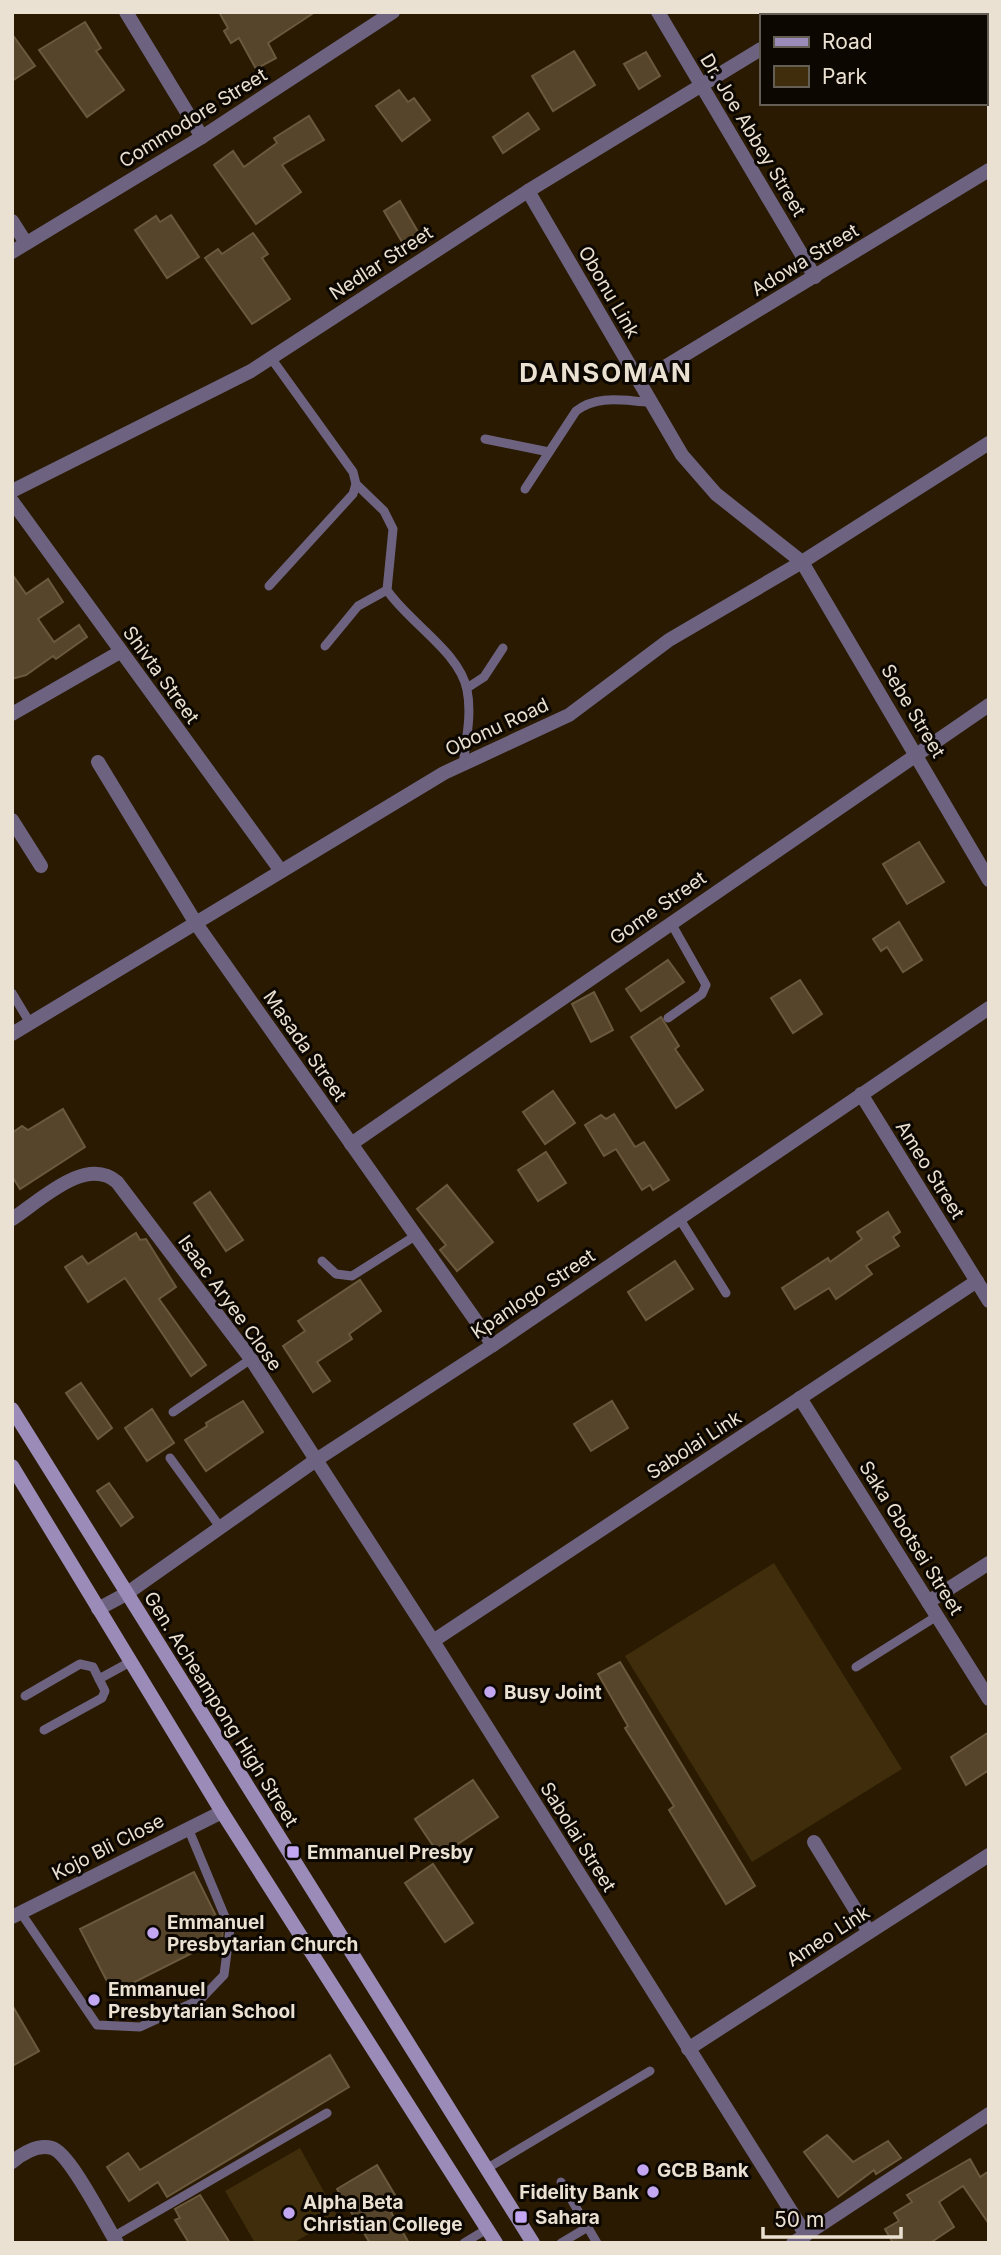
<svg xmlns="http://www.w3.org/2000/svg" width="1001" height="2255" viewBox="0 0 1001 2255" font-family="Inter,sans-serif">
  <rect width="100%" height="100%" fill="#291a01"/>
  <g fill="#3f2d0b">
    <polygon points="774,1563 902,1769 752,1862 625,1656"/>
    <polygon points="300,2148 338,2217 293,2243 255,2243 225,2191"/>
  </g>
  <g fill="#56452a" stroke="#6a593d" stroke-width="2">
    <polygon points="219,12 315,12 268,43 276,58 256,69 239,38 231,43 224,31 228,28"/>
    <polygon points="85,22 101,48 96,51 124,90 87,117 39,50"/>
    <polygon points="12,34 35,66 12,81"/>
    <polygon points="574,51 595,85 553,111 532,76"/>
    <polygon points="646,52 660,76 639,89 624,64"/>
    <polygon points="399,90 408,102 414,98 430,120 402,141 376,106"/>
    <polygon points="528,113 539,129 503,153 493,137"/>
    <polygon points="309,116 324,140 282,165 301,192 256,224 214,165 233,151 244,167 277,143 274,138"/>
    <polygon points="400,201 421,237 405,247 384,211"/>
    <polygon points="171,215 199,257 167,278 135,230 156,216 160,222"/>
    <polygon points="253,233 268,254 262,258 290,299 252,324 205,258 218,249 222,254"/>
    <polygon points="12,574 26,594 48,579 63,602 38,619 54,642 79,625 87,637 56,659 53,656 26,675 12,679"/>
    <polygon points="919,842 944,882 907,904 883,864"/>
    <polygon points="899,922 922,960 903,972 887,947 881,951 873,939"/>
    <polygon points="668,960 684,982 641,1011 626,989"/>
    <polygon points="800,980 822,1014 793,1033 771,998"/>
    <polygon points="594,992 613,1030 591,1042 572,1004"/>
    <polygon points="661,1017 679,1046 675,1049 703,1090 676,1108 631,1037"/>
    <polygon points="553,1091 575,1123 545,1144 523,1112"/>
    <polygon points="63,1109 85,1147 20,1189 12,1176 12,1133 22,1126 28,1130"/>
    <polygon points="614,1114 635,1147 644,1142 669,1180 653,1190 650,1185 642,1190 616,1149 604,1156 585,1125 601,1115 606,1119"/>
    <polygon points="546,1152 566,1183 538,1201 518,1170"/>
    <polygon points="447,1185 493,1242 457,1271 440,1250 446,1245 417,1209"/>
    <polygon points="210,1192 243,1240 226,1251 194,1203"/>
    <polygon points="888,1212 900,1232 893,1237 899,1246 866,1266 872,1274 836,1299 829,1288 795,1309 782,1288 828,1258 830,1262 862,1239 857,1232"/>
    <polygon points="136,1233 140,1240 146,1239 176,1287 159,1299 206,1365 191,1376 125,1278 88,1302 65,1267 82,1256 88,1264"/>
    <polygon points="675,1261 693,1289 646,1320 628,1292"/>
    <polygon points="360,1280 381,1311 349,1334 352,1339 317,1362 330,1381 313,1392 283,1346 305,1331 298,1321"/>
    <polygon points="81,1383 112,1428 98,1439 66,1393"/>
    <polygon points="243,1401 263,1432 206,1471 185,1440 207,1426 206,1423"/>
    <polygon points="612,1401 628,1428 591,1451 574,1424"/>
    <polygon points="152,1409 174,1443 147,1461 125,1428"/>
    <polygon points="109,1483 133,1517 121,1526 97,1491"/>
    <polygon points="620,1662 755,1886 726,1904 669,1810 674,1806 625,1728 628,1726 598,1674"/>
    <polygon points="989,1732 989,1770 966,1785 951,1757"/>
    <polygon points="473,1780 498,1817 440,1856 415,1819"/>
    <polygon points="433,1864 473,1923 445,1942 405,1883"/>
    <polygon points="194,1872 223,1930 222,1938 113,1993 80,1929"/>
    <polygon points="12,2005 39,2051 12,2066"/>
    <polygon points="330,2055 349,2087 167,2197 158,2182 129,2201 107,2167 128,2153 140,2170"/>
    <polygon points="827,2135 853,2162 888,2141 901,2158 876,2174 874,2170 838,2197 804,2152"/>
    <polygon points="970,2159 980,2177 989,2171 989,2224 963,2186 939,2202 954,2227 930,2243 893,2243 885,2229 899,2221 894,2213 912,2202 907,2195"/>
    <polygon points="377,2165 401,2205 391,2212 409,2243 370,2243 337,2189"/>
    <polygon points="200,2195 230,2243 189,2243 175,2220 180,2218 175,2209"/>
  </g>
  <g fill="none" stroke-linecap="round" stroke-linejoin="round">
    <g stroke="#6d6380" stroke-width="9">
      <polyline points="485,439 549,452"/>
      <path d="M356 484 384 511 393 529 387 590C408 622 460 652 467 690 472 714 466 740 463 765"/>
      <path d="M525 489 576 411C598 394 624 401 650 402"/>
      <polyline points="269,586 353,494 356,484 353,472 271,358"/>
      <polyline points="325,646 358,606 387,590"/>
      <polyline points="467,688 484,677 503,648"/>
      <polyline points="12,993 30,1023"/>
      <polyline points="668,1018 702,994 706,985 671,923"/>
      <polyline points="679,1218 726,1293"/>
      <polyline points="322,1261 336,1274 352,1276 415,1236"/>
      <polyline points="173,1412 251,1359"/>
      <polyline points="170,1458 220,1527"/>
      <polyline points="856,1667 937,1616"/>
      <polyline points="25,1696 80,1664 93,1667 99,1679 130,1662"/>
      <polyline points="44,1730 102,1698 105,1691 99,1679"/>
      <polyline points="21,1913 97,2025 140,2027 201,1999 224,1975 230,1929 188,1828"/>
      <polyline points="486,2169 650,2071"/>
      <polyline points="561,2182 597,2243"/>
      <polyline points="113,2237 327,2113"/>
      <polyline points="464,2243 487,2229"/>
      <polyline points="561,2243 588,2227"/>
    </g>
    <g stroke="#6d6380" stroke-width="14">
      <polyline points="126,12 202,137"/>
      <polyline points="658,12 815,277"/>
      <polyline points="815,16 821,12"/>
      <polyline points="528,191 682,455 716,494 802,562 989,880"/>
      <polyline points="12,221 26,243"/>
      <polyline points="12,252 202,137 393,12"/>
      <polyline points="640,382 989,170"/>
      <polyline points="12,491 251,371 528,191 761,49"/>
      <polyline points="12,501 281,871"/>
      <polyline points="12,714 120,652"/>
      <polyline points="98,762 197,925 493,1345"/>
      <polyline points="12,820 41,866"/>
      <polyline points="12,1034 444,773 569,715 669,640 802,562 989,443"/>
      <polyline points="861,1094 989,1301"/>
      <polyline points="351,1144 989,705"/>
      <path d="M12 1219C40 1201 86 1155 117 1182L251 1359 433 1641 806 2235"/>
      <polyline points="800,1398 989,1699"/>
      <polyline points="928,1602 989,1563"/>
      <polyline points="98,1609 126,1594 316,1460 493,1345 989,1008"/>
      <polyline points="433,1641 977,1281"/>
      <polyline points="814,1842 869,1932"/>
      <polyline points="12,1917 222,1812"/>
      <polyline points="688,2049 989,1855"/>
      <path d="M12 2162C23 2153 38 2144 52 2148 70 2153 105 2224 117 2243"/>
      <polyline points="793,2243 989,2114"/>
    </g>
    <g stroke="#9b8bb9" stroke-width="14">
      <polyline points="12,1409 533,2243"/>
      <polyline points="12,1466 222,1812 496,2243"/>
    </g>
  </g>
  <g fill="#c3a7f2" stroke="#0c0701" stroke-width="2.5">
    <circle cx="490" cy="1692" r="7"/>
    <rect x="286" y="1845" width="14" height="14" rx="3.5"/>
    <circle cx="153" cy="1933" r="7"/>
    <circle cx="94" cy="2000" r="7"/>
    <circle cx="643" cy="2170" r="7"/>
    <circle cx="653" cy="2192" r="7"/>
    <circle cx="289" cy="2213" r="7"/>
    <rect x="514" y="2210" width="14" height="14" rx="3.5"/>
  </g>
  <g text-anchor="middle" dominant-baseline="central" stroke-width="6" stroke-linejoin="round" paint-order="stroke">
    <g font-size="19" fill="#ebe1d2" stroke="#0c0701">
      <text transform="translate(193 118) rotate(-32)">Commodore Street</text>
      <text transform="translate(753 135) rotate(59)">Dr. Joe Abbey Street</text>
      <text transform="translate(805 260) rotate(-31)">Adowa Street</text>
      <text transform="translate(381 263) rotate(-33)">Nedlar Street</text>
      <text transform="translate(609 292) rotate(60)">Obonu Link</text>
      <text transform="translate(161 675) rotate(54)">Shivta Street</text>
      <text transform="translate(913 711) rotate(59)">Sebe Street</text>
      <text transform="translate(497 727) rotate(-25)">Obonu Road</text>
      <text transform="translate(658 908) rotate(-35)">Gome Street</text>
      <text transform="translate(305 1046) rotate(55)">Masada Street</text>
      <text transform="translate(930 1170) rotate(58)">Ameo Street</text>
      <text transform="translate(533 1294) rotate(-34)">Kpanlogo Street</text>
      <text transform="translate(230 1303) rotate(54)">Isaac Aryee Close</text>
      <text transform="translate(694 1445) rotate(-33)">Sabolai Link</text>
      <text transform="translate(911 1538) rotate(58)">Saka Gbotsei Street</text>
      <text transform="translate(221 1709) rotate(58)">Gen. Acheampong High Street</text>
      <text transform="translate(578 1837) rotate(58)">Sabolai Street</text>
      <text transform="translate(108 1847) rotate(-27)">Kojo Bli Close</text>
      <text transform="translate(828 1936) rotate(-33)">Ameo Link</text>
    </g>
    <g font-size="19" font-weight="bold" fill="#ebe1d2" stroke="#0c0701" text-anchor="start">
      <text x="504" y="1692">Busy Joint</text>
      <text x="307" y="1852">Emmanuel Presby</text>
      <text x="167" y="1922">Emmanuel<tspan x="167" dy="22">Presbytarian Church</tspan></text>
      <text x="108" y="1989">Emmanuel<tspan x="108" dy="22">Presbytarian School</tspan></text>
      <text x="657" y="2170">GCB Bank</text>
      <text x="639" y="2192" text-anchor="end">Fidelity Bank</text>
      <text x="303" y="2202">Alpha Beta<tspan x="303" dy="22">Christian College</tspan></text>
      <text x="535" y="2217">Sahara</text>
    </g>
    <g font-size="26" font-weight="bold" letter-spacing="2" fill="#ebe1d2" stroke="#0c0701">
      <text x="606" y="372">DANSOMAN</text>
    </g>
  </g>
  <rect width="1001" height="2255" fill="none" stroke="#ebe1d2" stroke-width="28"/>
  <rect x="760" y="14" width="228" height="91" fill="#0c0701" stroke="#655e55" stroke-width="2"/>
  <rect x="774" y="37" width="35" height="10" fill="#9b8bb9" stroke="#655e55" stroke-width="2"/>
  <text x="822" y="49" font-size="21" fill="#ebe1d2">Road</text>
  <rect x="774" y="66" width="35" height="21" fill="#3f2d0b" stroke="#655e55" stroke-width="2"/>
  <text x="822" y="84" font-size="21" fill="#ebe1d2">Park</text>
  <path d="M763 2227v10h138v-10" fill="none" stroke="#ebe1d2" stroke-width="3.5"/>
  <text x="774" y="2227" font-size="21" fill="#ebe1d2" stroke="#0c0701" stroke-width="5" paint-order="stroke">50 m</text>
</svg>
